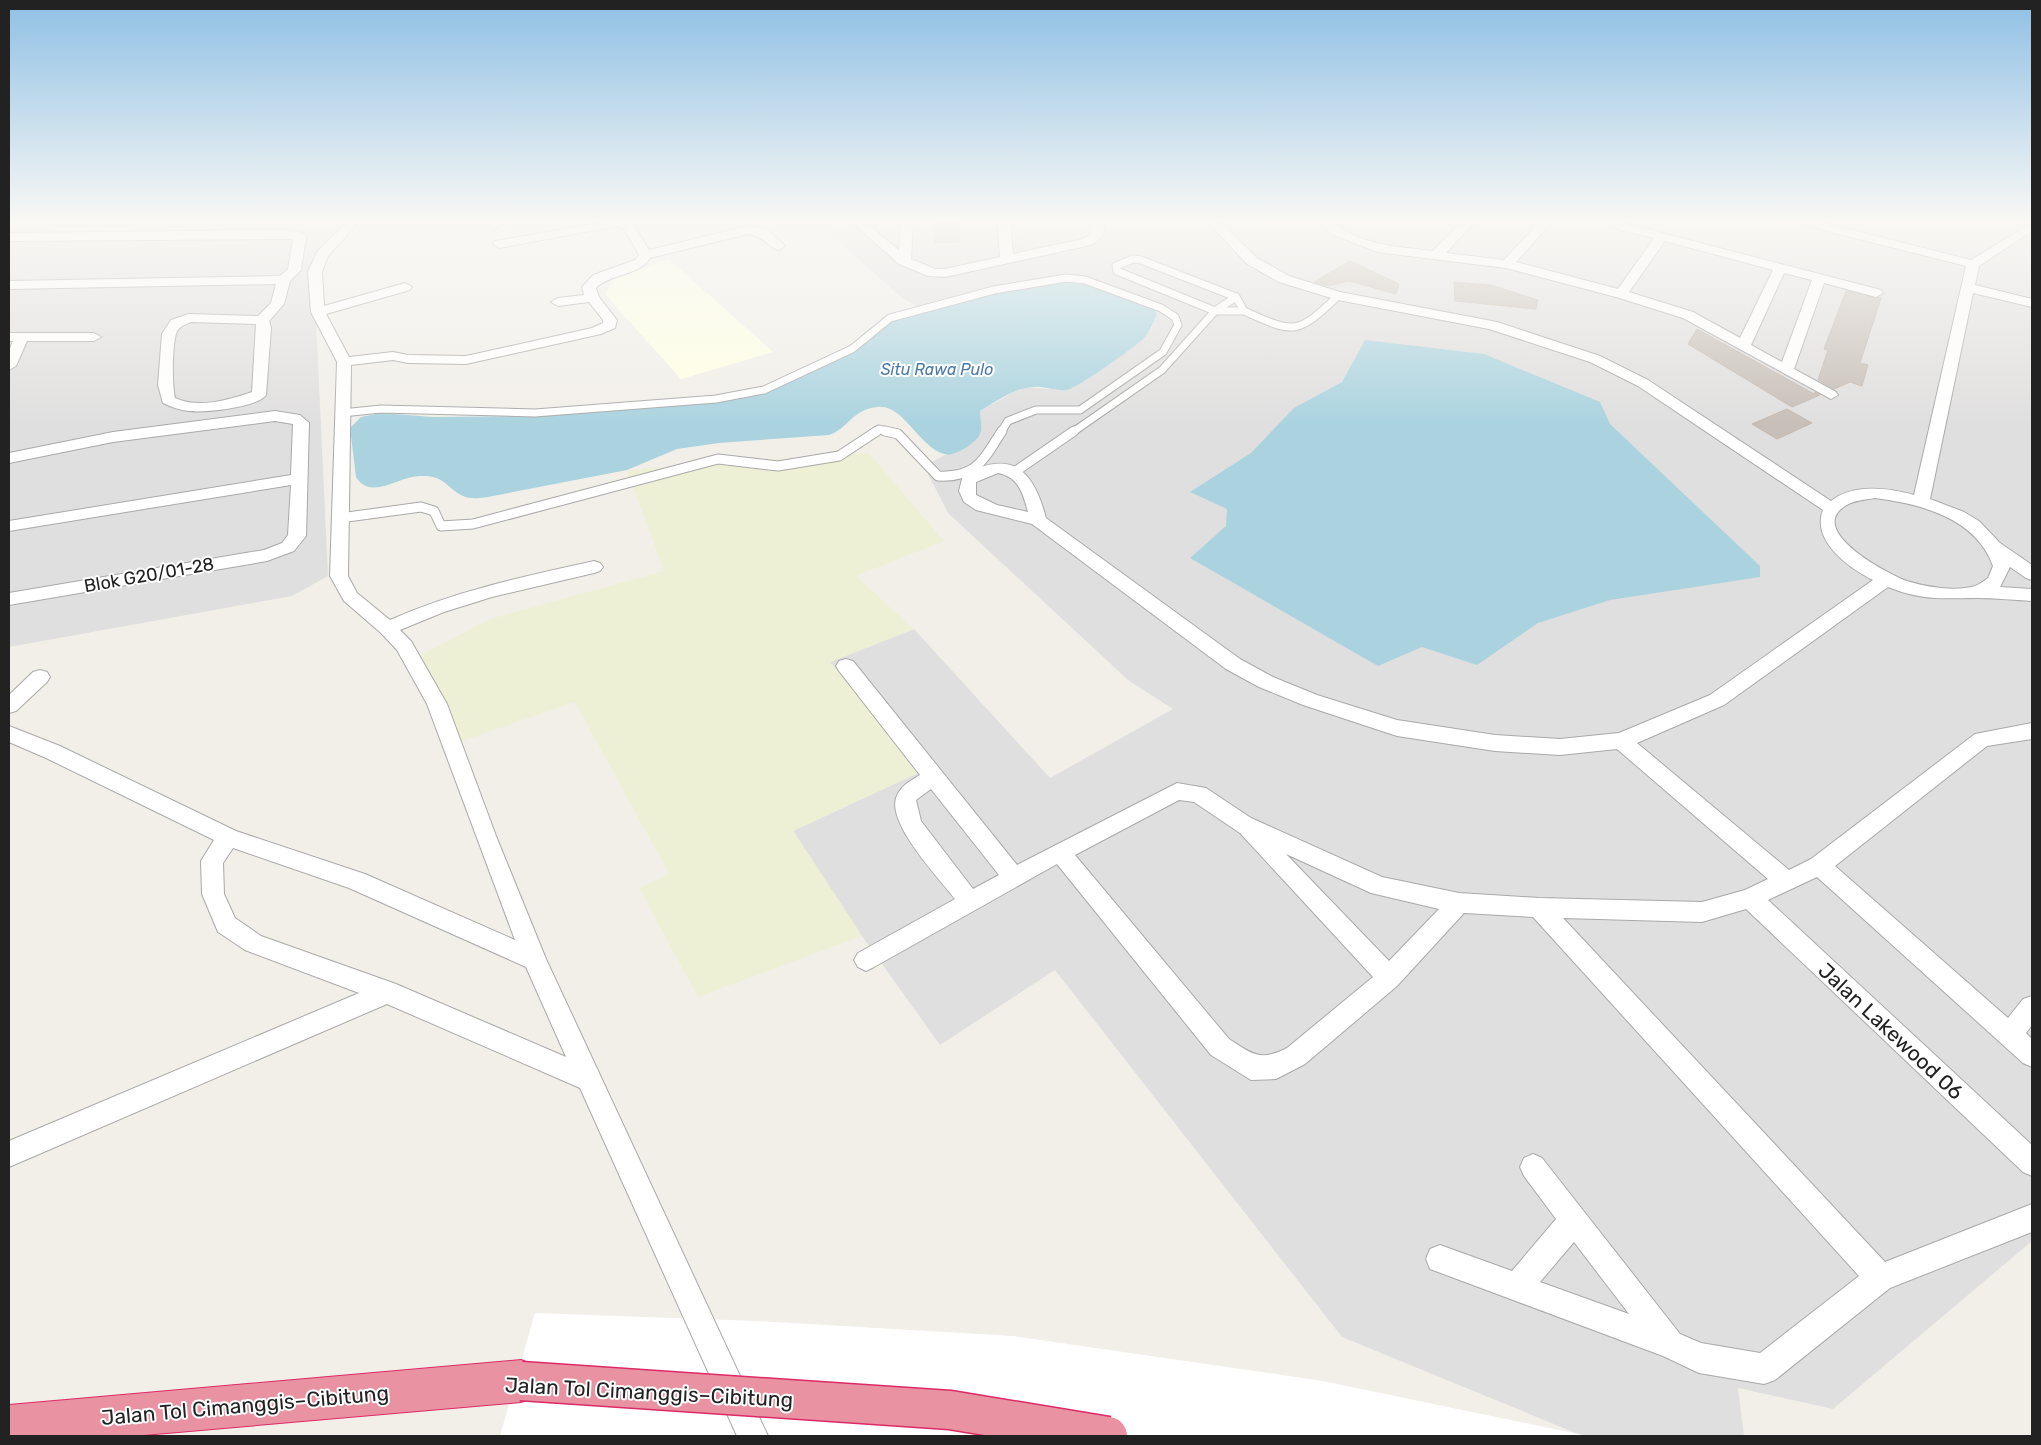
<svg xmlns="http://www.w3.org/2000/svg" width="2041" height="1445" viewBox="0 0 2041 1445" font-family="Rubik,sans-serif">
  <rect width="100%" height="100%" fill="#f2efe9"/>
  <g fill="#e0dfdf">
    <polygon points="9,223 347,223 322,245 313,257 328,576 292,596 9,647"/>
    <polygon points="817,223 2032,223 2032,1241 1833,1409 1738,1388 1744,1436 1583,1436 1342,1337 1055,970 940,1045 862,936 793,831 920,772 830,662 914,629 1050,778 1173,709 1128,680 948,513 924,466 945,455 949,455 981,430 980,411 1012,393 1029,387 1059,390 1072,388 1144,338 1151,330 1157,315 924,310 902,298"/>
  </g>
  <polygon fill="#ffffe5" points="669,259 773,352 681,379 605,294 614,278"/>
  <polygon fill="#eef0d5" points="869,453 944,541 856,576 914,629 830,662 920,772 793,831 862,936 698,997 639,888 669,874 575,702 460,742 419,656 490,619 664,571 627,470"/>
  <g fill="#aad3df">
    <path d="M1069 280 1087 284 1154 309 1157 315C1153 323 1150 332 1144 338 1134 348 1079 387 1067 390 1058 391 1049 388 1040 387 1019 385 998 400 980 411 980 417 982 425 981 431 978 443 960 452 949 455 921 453 905 404 878 407 852 409 848 429 829 435L719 443 677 449 627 470 488 497C480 498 469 500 461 495 445 486 444 475 420 476 399 476 371 501 356 477L350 428 361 417 381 413 433 417 526 416 725 400 789 380 865 344 893 319 996 292Z"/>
    <polygon points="1365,340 1484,354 1600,402 1610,424 1760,566 1760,577 1610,600 1538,623 1477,665 1422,647 1378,666 1190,558 1226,526 1227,509 1190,492 1251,453 1294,408 1342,382"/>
  </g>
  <polygon fill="#fff" points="535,1313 756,1321 1013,1336 1323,1381 1588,1436 500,1436"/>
  <g fill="#c7bfb8" stroke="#c4b6ab">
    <polygon points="933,223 958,223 960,242 934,243"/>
    <polygon points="1350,261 1399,284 1396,294 1349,281 1328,286 1314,282"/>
    <polygon points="1454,282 1491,285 1538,300 1536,309 1455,301"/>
    <polygon points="1846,291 1881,298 1860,363 1868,365 1862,386 1850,382 1834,389 1818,380 1828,350 1824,349"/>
    <polygon points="1697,329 1814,394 1815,392 1820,395 1792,407 1688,344"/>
    <polygon points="1787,409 1812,423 1777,439 1752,424"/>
  </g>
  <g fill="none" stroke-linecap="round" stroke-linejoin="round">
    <defs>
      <g id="service-far1">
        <polygon points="1133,259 1141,260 1236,297 1244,311 1215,311 1117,271 1116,266"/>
        <path d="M1244 311C1295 334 1297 335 1338 296"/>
        <polyline points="342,413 381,409 535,413 716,399 764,390 852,349 890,318 994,290 1066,278 1085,280 1161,308 1175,317 1178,325 1163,352 1080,410 1036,410 1008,421 1001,432"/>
        <polyline points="875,432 879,429 890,432"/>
        <polyline points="1073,432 1162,370 1215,311 1236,297"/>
      </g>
      <g id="service">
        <path d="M885 431 898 434 938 476C977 478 983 460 1002 431"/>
        <polyline points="1016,471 1074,431"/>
        <polyline points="340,518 421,507 434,511 441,526 473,524 718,459 778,466 839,456 877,431"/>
      </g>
      <g id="minor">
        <path d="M346 223H358L328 256 322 272 324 306 405 283 412 287 410 290 326 314 349 357 393 352 408 355 466 356 592 328 603 323V320L589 302 558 306 551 302 558 298 584 295 582 287 593 275 635 260 639 255 624 229 617 226 499 248 493 244 495 241 598 223H629L633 224 649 250 748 226 768 230 785 246 779 250C767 247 765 237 748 234L650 258C639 276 611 273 596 288L599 297 617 320 615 328 601 334 466 364 408 363 393 360 351 365 348 576 357 593 390 620C455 591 525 576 594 561L600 563 603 567 600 571 594 573 492 597 444 612 400 630 411 641 447 704 496 836 546 959 768 1436H737L580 1088 387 1004 9 1167V1141L359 993 245 950 218 932 202 894 201 861 214 840 46 758 9 742V726L60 746 236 831 365 874 515 940 427 704 397 650 381 633 344 601 330 576 337 362 311 312 308 272 317 252ZM233 848 349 888 526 967 566 1057 396 984 261 936 235 918 224 894 223 863Z"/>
        <polygon points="488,223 500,223 501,225 495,229 491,228"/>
        <path d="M853 223H866L899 250 901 223H913L911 259 935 269H945L1000 257 998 223H1010L1013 254 1083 239 1091 234 1092 223H1104C1105 233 1101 240 1091 245L945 277 928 276 899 264Z"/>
        <path d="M1209 223H1221L1257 258 1289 276 1340 292 1497 322 1600 356 1648 380 1831 501C1854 483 1888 488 1914 495L1966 266 1807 226 1805 223H1824L1971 260 2032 223V231L1979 266 1975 285 2032 299V307L1973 293 1930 499 1964 512 1979 521 2000 543 2032 565V580L2026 578 2010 567 2000 587 2032 589V601C2014 600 1995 598 1977 598 1942 598 1923 601 1888 587L1724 705 1637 743 1789 870 1811 859 1975 734 2032 723V739L1987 746 1835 866 2008 1018 2023 999 2032 996V1025L2026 1033 2032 1039V1067L2023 1063 1817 877 1768 900 2032 1145V1176L2023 1172 1746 909 1702 922 1563 918 1885 1262 2032 1204V1232L1890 1288 1775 1380 1764 1384 1699 1373 1663 1356 1430 1269 1426 1259 1430 1249 1440 1245 1512 1271 1556 1219 1524 1176 1520 1167 1524 1158 1533 1154 1542 1158 1680 1334 1701 1343 1760 1353 1859 1276 1533 917 1464 913 1397 986 1305 1064 1276 1079 1251 1080 1211 1055 1057 864 874 967 866 971 858 967 854 960 858 953 955 899C939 878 888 825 896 798 900 786 910 781 920 775L839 671 836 666 839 661 846 659 853 661 1017 865 1177 783 1206 788 1251 818 1382 877 1459 893 1539 898 1702 902 1745 890 1768 879 1617 749 1560 755 1495 751 1397 736 1303 705 1259 687 1226 669 1032 524 976 510 964 502 959 491 963 475C1012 449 1033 469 1046 518L1240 659 1273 677 1317 695 1397 720 1495 735 1560 739 1619 733 1710 695 1873 580C1849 568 1811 541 1823 510L1638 386 1590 362 1489 329 1338 300 1279 282 1247 264ZM998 473C1019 477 1023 494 1028 512L997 505 976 495V482ZM1875 498C1921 504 1976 518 1993 566L1988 578C1984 581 1980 584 1975 586 1955 592 1926 587 1907 581 1888 574 1806 531 1845 506 1854 500 1865 500 1875 498ZM931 789 999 875 973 889 921 821 916 800ZM1179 800 1194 802 1240 833 1373 977 1287 1048C1260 1062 1252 1054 1229 1039L1075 855ZM1286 854 1371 893 1439 909 1389 961ZM1574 1242 1629 1314 1540 1282Z"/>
        <path d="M1320 223H1333C1361 245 1399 247 1433 251L1461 223H1473L1446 253 1504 260 1539 223H1551L1516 262 1618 289 1654 238 1606 226 1604 223H1623L1881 290 1883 293 1876 297 1824 283 1794 369 1836 392 1838 395 1831 399 1683 318 1616 297 1506 268 1377 252 1332 234ZM1665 241 1773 270 1740 338 1693 312 1629 292ZM1784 273 1812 280 1782 362 1751 345Z"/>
        <path d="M282 230 300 232 306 236 301 270 290 281 284 304 269 321 271 328 266 395C258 407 205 413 189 411 180 410 171 407 163 403L158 385 162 334 171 320 189 314 258 316 271 303 276 284 9 289V281L280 276 288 269 293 239 9 241V233ZM191 322 256 324 252 392C229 400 198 409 175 398 172 384 172 348 176 334 178 327 184 325 191 322Z"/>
        <polygon points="9,333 94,333 101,337 94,341 27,341 16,366 9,370 9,351 13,341 9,341"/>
        <polygon points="275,411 300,415 309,423 306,536 294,551 267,561 9,605 9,593 264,550 282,543 288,535 291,485 9,531 9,521 291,475 293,424 275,421 113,442 9,463 9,453 113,432"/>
        <polygon points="40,670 47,672 50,677 47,682 16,711 9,713 9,695 33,672"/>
      </g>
      <polygon id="motorway" points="521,1360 536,1366 542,1381 536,1396 521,1402 132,1436 9,1436 9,1405"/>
    </defs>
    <use href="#service-far1" stroke="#a9a9a9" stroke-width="9"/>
    <use href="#service" stroke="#a9a9a9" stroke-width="11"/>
    <use href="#minor" stroke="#a9a9a9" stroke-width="2"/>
    <use href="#motorway" stroke="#dc2a67" stroke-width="2"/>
    <use href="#service-far1" stroke="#fff" stroke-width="7"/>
    <use href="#service" stroke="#fff" stroke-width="9"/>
    <use href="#minor" fill="#fff" fill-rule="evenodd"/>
    <use href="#motorway" fill="#e892a2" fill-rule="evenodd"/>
    <defs>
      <polyline id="motorway-bridge" points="521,1381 950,1410 1108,1436"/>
    </defs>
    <use href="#motorway-bridge" stroke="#dc2a67" stroke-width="41" stroke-linecap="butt"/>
    <use href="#motorway-bridge" stroke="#e892a2" stroke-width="38"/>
  </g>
  <linearGradient id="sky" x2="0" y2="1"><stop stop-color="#8fc0e4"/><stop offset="0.52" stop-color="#f9f8f5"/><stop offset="1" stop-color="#f9f8f5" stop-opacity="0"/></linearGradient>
  <rect width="2041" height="425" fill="url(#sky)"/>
  <g text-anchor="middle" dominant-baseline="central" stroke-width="4" stroke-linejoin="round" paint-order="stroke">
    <g font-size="16" font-style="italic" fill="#4a7aab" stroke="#fff">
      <text x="937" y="369">Situ Rawa Pulo</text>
    </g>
    <g font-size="18" fill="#222" stroke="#fff">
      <text transform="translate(149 575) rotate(-10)">Blok G20/01-28</text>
    </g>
    <g font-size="21" fill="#222" stroke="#fff">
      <text transform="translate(1891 1031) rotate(43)">Jalan Lakewood 06</text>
      <text transform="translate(649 1392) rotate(3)">Jalan Tol Cimanggis–Cibitung</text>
      <text transform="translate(245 1405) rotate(-5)">Jalan Tol Cimanggis–Cibitung</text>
    </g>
  </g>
  <rect width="2041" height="1445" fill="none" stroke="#222222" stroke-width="20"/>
</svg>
